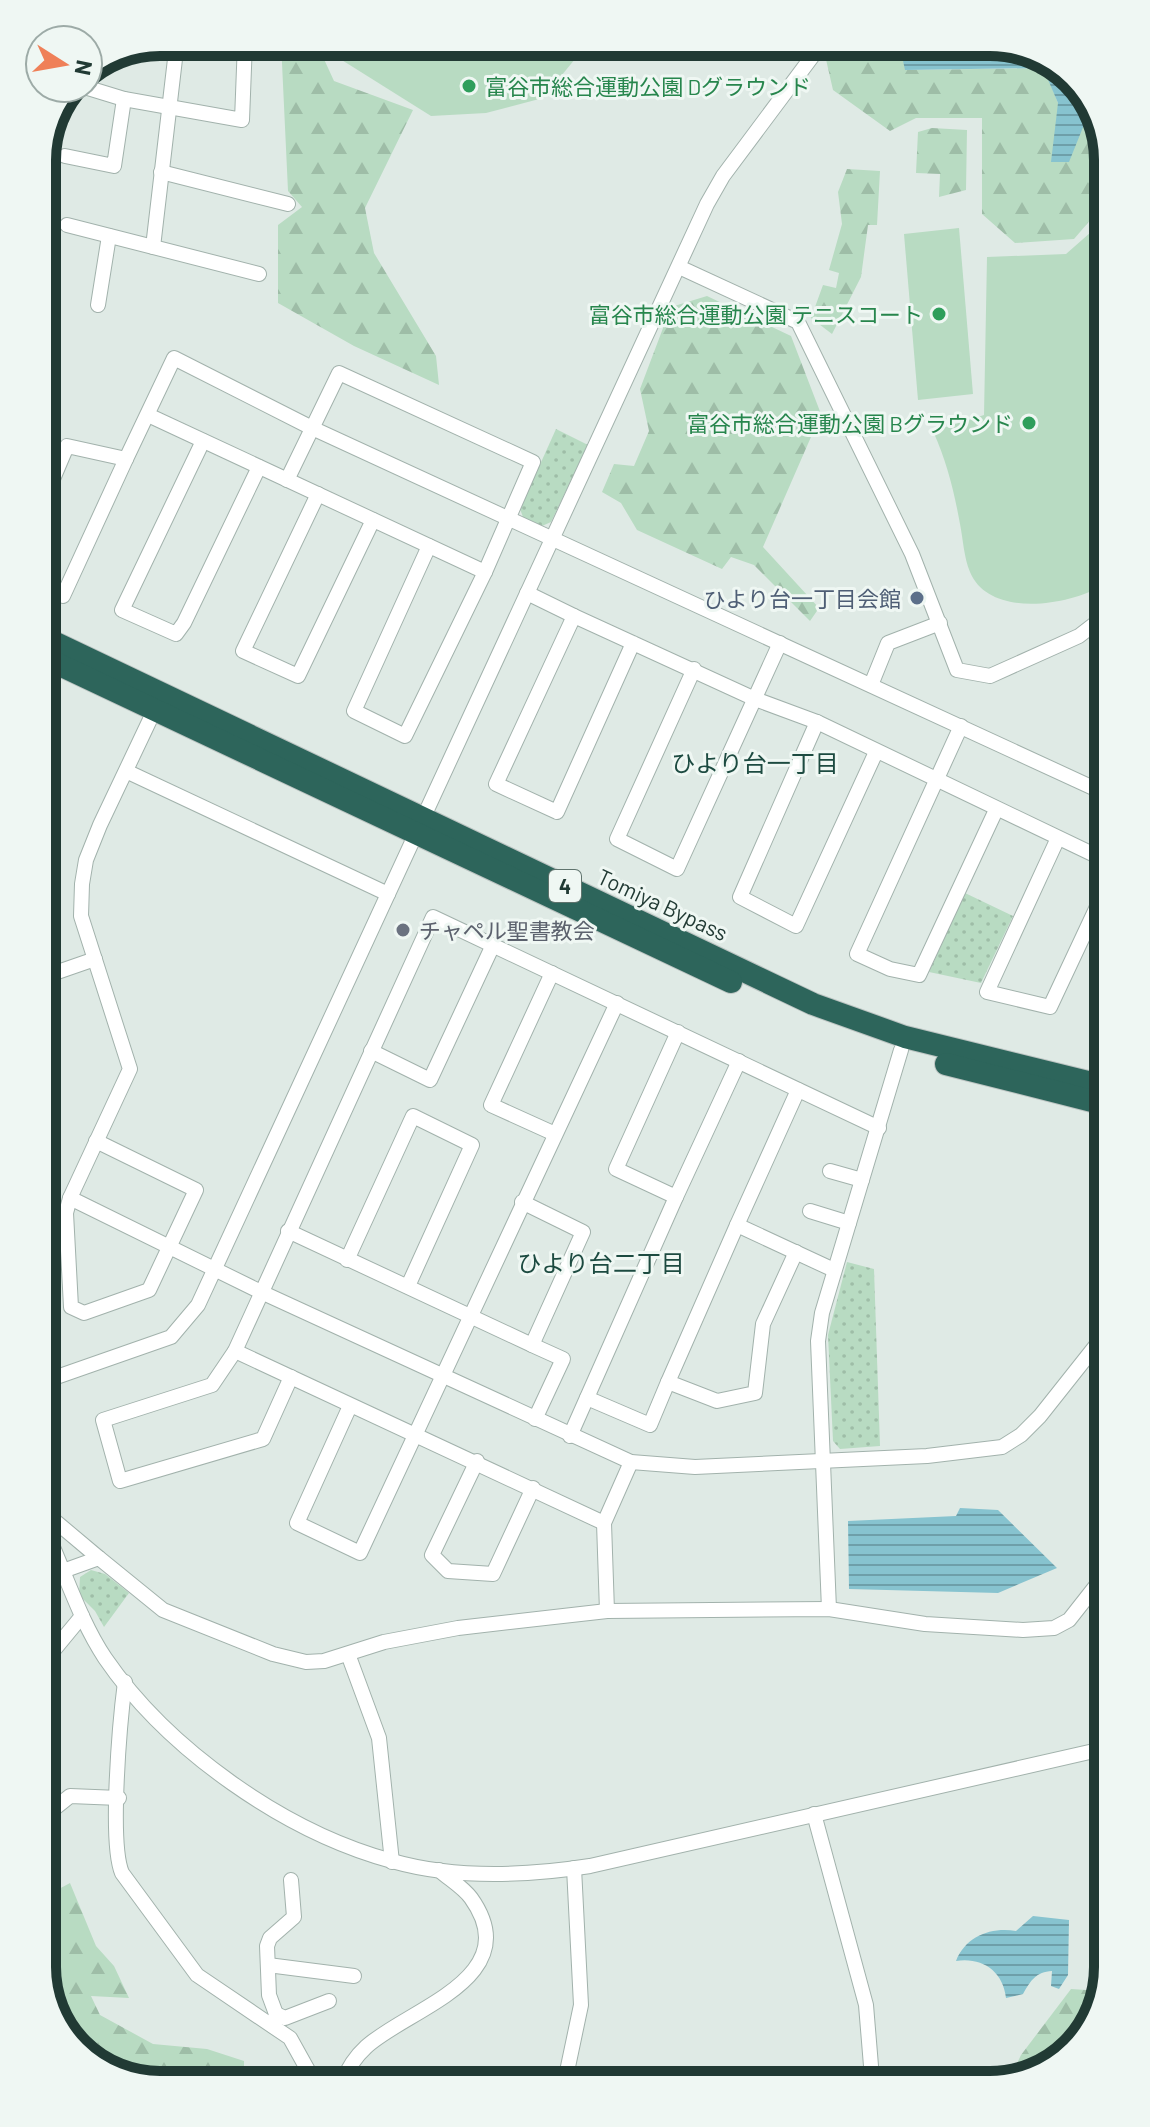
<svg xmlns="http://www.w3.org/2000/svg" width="1150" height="2127" viewBox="0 0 1150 2127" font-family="Barlow,'Noto Sans JP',sans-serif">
  <defs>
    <pattern id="forest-firs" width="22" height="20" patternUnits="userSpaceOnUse" patternTransform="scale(2)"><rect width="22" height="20" fill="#b8dbc2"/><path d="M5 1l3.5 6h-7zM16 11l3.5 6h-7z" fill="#9ebda7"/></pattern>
    <pattern id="park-dots" width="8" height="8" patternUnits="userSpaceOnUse" patternTransform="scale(2)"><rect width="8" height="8" fill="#b8dbc2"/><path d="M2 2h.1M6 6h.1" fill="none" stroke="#9ebda7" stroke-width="1.8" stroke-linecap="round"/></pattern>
    <pattern id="water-rules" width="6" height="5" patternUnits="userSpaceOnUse" patternTransform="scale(2)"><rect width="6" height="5" fill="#87c3cf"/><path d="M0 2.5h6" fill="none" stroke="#6e9fa9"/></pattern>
  </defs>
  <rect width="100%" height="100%" fill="#dfeae5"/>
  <g fill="#b8dbc2">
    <polygon points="332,42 589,42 543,98 486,113 431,116 329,52"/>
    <path d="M1099 225 1101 586C1068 606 989 618 970 572 964 558 963 539 960 524 954 491 947 462 933 431L984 415 987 257 1066 254Z"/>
    <polygon points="959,228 973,394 918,400 904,234"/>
  </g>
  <g fill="url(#forest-firs)">
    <polygon points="281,42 326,42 323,57 334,81 413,110 365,208 374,253 436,356 439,385 354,346 278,303 278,225 302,207 288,191"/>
    <polygon points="835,42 899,42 906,70 1044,68 1058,103 1079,131 1092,105 1099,114 1099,210 1074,239 1015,243 982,214 982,118 916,118 890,131 833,90 825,55"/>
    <polygon points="932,128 967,130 966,190 939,197 940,174 916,173 918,132"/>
    <polygon points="847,169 880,171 877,225 868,225 861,277 832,334 811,318 823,285 836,288 839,273 829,270 842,224 838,192"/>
    <polygon points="707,296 791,336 821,414 763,547 819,608 810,621 754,565 731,557 722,569 637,530 621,503 602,492 614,464 634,466 649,431 640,389 671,307"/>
    <polygon points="51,1883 57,1890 70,1883 96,1946 114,1966 129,1998 91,1996 100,2015 153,2044 207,2049 244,2061 244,2084 153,2085 94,2065 51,2013"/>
    <polygon points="1071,1989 1101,1991 1088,2033 1036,2076 1011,2076 1021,2055"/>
  </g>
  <g fill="url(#park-dots)">
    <polygon points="556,429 588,445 551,522 542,526 523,517 520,509"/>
    <polygon points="965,893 1013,916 981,983 929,972"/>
    <polygon points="847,1262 874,1269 880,1446 840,1449 833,1441 828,1335"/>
    <polygon points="91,1570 105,1574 129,1593 104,1627 95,1611 79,1595 80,1577"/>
  </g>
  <g fill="url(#water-rules)">
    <polygon points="899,42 998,42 1062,66 1092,105 1069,162 1051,162 1058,103 1043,68 905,70"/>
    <polygon points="960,1508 998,1510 1057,1568 998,1593 849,1589 848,1521 956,1516"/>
    <path d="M1033 1916 1069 1920 1068 1975 1059 1989 1051 1986 1052 1971C1036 1972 1031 1980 1023 1994L1006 1998C1003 1971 982 1957 956 1961 966 1936 991 1927 1016 1931Z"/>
  </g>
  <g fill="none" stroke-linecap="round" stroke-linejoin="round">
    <defs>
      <g id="minor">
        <polyline points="88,88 124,99 242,120 245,42"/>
        <polyline points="65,156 114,166 124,99"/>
        <polyline points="161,172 288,204"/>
        <polyline points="67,225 259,274"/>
        <polyline points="153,247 177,42"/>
        <polyline points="679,267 798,322 912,554 957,670 990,676 1079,636 1101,619"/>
        <polyline points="98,305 109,236"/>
        <polyline points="148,415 485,572"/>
        <polyline points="203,441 122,610 176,634 184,623 259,467"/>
        <polyline points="126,459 174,358 312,428 1102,792"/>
        <polyline points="287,480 339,373 533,462 485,572 405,736 354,711 429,546"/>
        <polyline points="318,494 243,651 298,676 373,520"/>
        <polyline points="44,500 67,446 126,459 63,596 44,587"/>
        <polyline points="527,593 574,616"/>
        <polyline points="633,643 557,812 496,784 574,616 755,699 817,722 1103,859"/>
        <polyline points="694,669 617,839 677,869 780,643"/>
        <polyline points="871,685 888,643 940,623"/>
        <polyline points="155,709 100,825 86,860 82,884 81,916 130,1069 70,1198 261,1292 631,1462 695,1467 927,1456 1002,1447 1021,1435 1040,1416 1105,1334"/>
        <polyline points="817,722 740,897 796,926 876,752"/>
        <polyline points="961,726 857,954 890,969 919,975 996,810"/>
        <polyline points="128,772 388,894"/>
        <polyline points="1058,838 987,992 1050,1007 1103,894"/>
        <polyline points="552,973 491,1105 555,1134"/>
        <polyline points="46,976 95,959"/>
        <polyline points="678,1032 616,1169 676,1197 739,1061"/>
        <polyline points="371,1051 430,1080 493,945"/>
        <polyline points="798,1090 737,1225 834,1270"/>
        <polyline points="830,1171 862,1180"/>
        <polyline points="70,1198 66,1213 71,1307 84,1313 149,1290 196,1190 96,1141"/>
        <polyline points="810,1211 849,1223"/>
        <polyline points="737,1225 668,1382 717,1401 755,1393 763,1324 796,1252"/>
        <polyline points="288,1231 532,1345 583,1232 522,1202"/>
        <polyline points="347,1260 413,1116 472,1145 408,1286"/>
        <polyline points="532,1345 563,1359 535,1419"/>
        <polyline points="235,1351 604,1523"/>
        <polyline points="291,1377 263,1439 120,1481 103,1420 212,1385 235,1351 433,917 879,1128"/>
        <polyline points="48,1380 171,1337 198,1305 707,204 723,176 823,42"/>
        <polyline points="587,1398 650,1425 668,1382"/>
        <polyline points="350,1406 297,1523 360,1553 617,1003"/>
        <polyline points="570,1436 676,1197"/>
        <polyline points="477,1461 432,1555 448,1571 493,1574 533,1488"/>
        <polyline points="49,1516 99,1558"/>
        <path d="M49 1538C67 1578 81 1622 105 1658 168 1750 285 1832 392 1861 455 1879 526 1876 590 1866L1107 1748"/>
        <polyline points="49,1576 99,1558 163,1610 273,1654 306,1662 324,1661 384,1642 458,1628 607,1611 829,1609 925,1624 1023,1630 1054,1628 1069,1620 1106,1573"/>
        <polyline points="829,1609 818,1341 822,1313 901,1050"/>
        <polyline points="607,1611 604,1523 631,1462"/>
        <polyline points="348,1654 379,1738 392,1862"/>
        <polyline points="49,1656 82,1616"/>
        <path d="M125 1682C120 1720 109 1842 122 1873L197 1975 290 2038 315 2083"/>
        <polyline points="50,1812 70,1796 119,1798"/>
        <polyline points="814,1814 866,2005 872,2078"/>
        <polyline points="268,1965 354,1976"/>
        <polyline points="276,2014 285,2018 329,2001"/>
        <polyline points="273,2026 276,2014 269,1995 267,1946 270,1938 294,1917 291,1880"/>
        <polyline points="565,2081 581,2005 574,1868"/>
        <path d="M342 2083C347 2070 355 2057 366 2047 407 2009 528 1978 471 1898 463 1887 449 1879 439 1870"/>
      </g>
      <g id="highway">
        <polyline points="45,638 813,1004 905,1037 1104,1086"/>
        <polyline points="45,658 731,982"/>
        <polyline points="946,1064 1104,1104"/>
      </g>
    </defs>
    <use href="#minor" stroke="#a2b2ac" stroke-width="16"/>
    <use href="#highway" stroke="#bcc4c2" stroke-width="24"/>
    <use href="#minor" stroke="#fff" stroke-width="14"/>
    <use href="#highway" stroke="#2d655b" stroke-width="22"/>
  </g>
  <g fill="#2e9e5b" stroke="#eff7f3" stroke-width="3">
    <circle cx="469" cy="86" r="8"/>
    <circle cx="939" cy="314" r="8"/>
    <circle cx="1029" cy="423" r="8"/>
  </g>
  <circle fill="#5c6f8a" stroke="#eff7f3" stroke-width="3" cx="917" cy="598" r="8"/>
  <circle fill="#6b7280" stroke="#eff7f3" stroke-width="3" cx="403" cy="930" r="8"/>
  <g text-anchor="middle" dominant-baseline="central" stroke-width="6" stroke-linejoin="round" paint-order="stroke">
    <rect fill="#eff7f3" stroke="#5f736d" stroke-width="2" x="549" y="870" width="32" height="32" rx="6"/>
    <g font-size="20" font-weight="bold" fill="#213a34">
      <text x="565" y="886">4</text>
    </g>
    <g font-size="22" fill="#27864d" stroke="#eff7f3" text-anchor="end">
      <text x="485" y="86" text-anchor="start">富谷市総合運動公園 Dグラウンド</text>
      <text x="923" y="314">富谷市総合運動公園 テニスコート</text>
      <text x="1013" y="423">富谷市総合運動公園 Bグラウンド</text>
    </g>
    <g font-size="22" fill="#4e5e75" stroke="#eff7f3" text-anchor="end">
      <text x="901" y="598">ひより台一丁目会館</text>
    </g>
    <g font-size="22" fill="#213a34" stroke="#eff7f3">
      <text transform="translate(663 904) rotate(25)">Tomiya Bypass</text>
    </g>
    <g font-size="22" fill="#5b616d" stroke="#eff7f3" text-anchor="start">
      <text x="419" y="930">チャペル聖書教会</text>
    </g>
    <g font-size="24" fill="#1d4b41" stroke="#eff7f3">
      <text x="755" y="762">ひより台一丁目</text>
      <text x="601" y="1262">ひより台二丁目</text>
    </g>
  </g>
  <path d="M0 0H1150V2127H0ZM160 56H990A104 104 0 0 1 1094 160V1967A104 104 0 0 1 990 2071H160A104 104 0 0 1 56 1967V160A104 104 0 0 1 160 56Z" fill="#eff7f3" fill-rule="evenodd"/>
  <path fill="none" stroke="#213a34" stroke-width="10" d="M160 56H990A104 104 0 0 1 1094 160V1967A104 104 0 0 1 990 2071H160A104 104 0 0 1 56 1967V160A104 104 0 0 1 160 56Z"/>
  <g transform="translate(64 64) rotate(101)"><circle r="38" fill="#eff7f3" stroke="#9daba7" stroke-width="2"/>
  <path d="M0-6L14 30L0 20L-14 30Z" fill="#ef8058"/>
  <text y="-12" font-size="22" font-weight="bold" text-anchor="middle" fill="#213a34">N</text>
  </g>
</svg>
